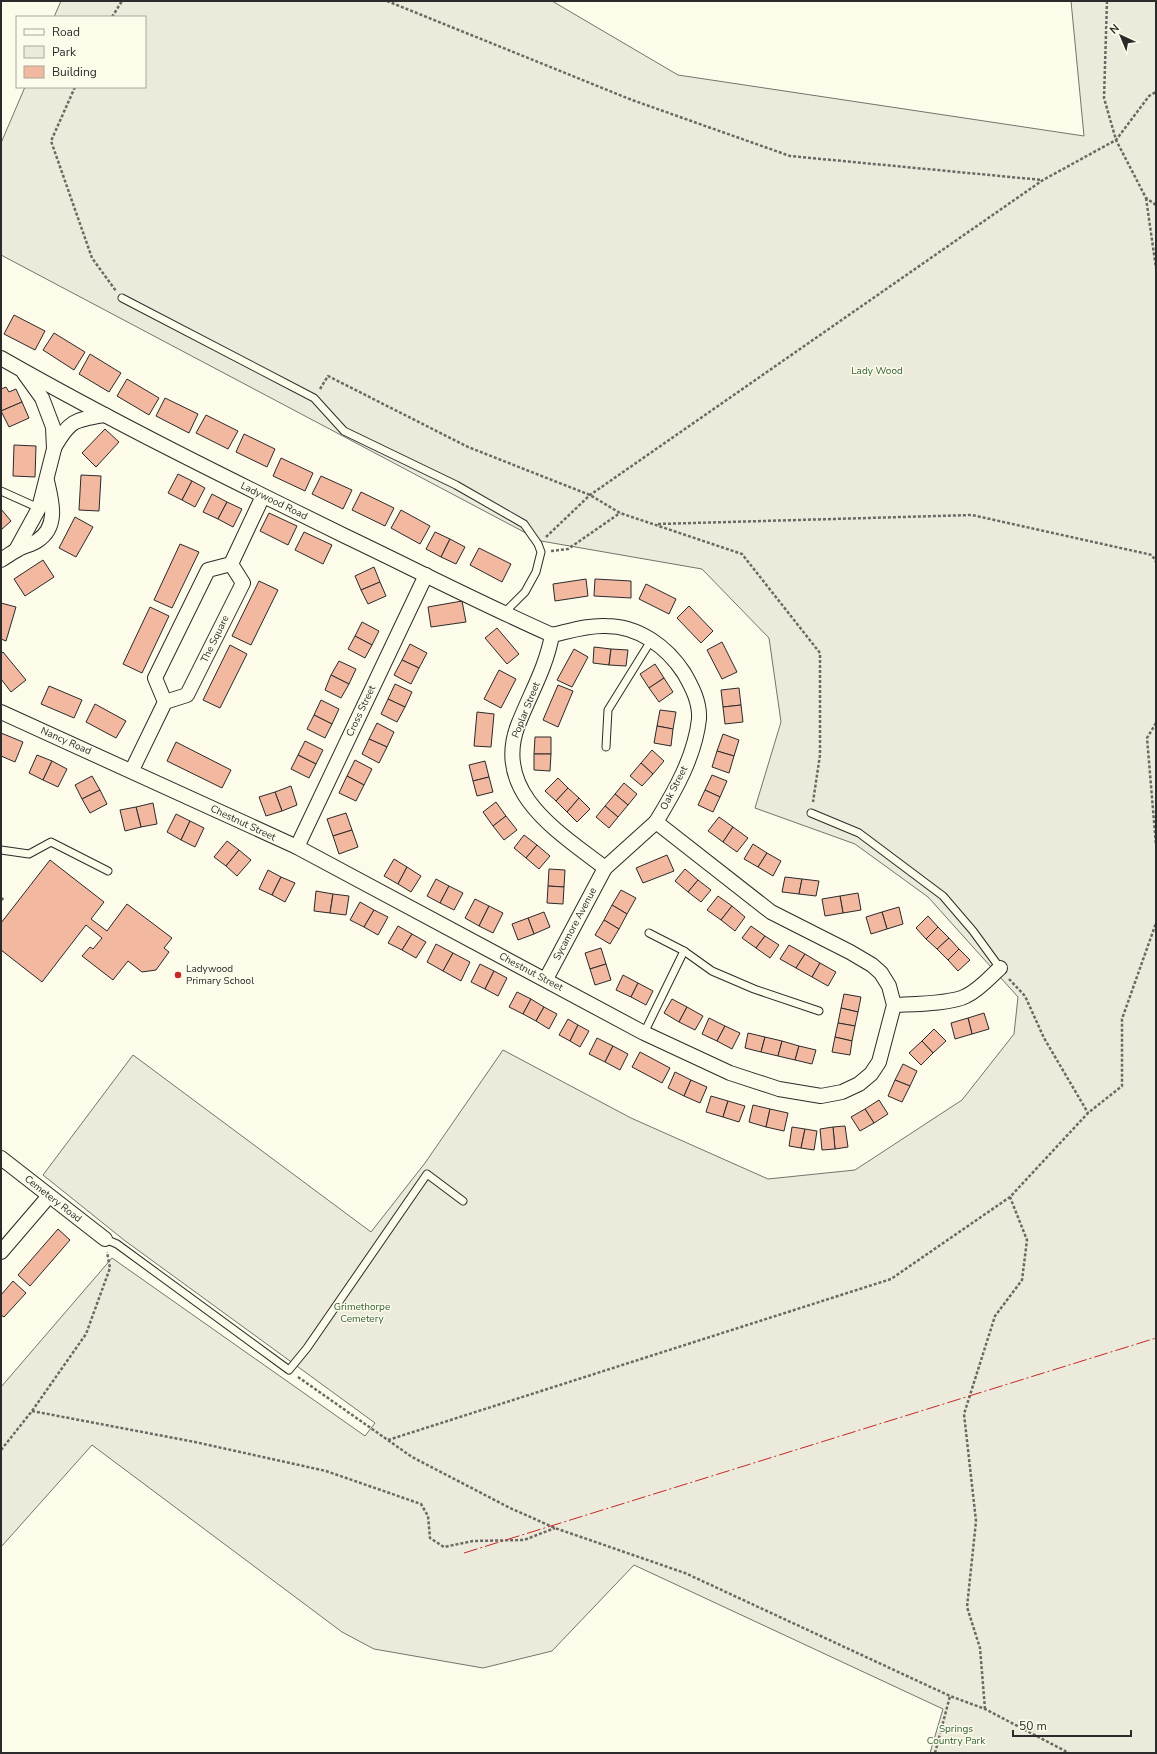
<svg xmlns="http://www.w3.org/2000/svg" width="1157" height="1754" viewBox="0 0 1157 1754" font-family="'Nunito Sans',sans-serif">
  <rect width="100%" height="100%" fill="#fdfbea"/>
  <polygon fill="#ecebdb" stroke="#74746e" points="61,1 552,1 678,75 1084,136 1071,1 1156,1 1156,1753 930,1753 943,1709 634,1565 552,1651 483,1668 374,1649 342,1632 92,1445 1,1547 1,1387 112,1258 365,1436 375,1423 124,1240 43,1175 133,1055 371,1232 425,1163 503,1050 631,1118 768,1179 855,1170 962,1100 1014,1034 1018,997 928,897 855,844 755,808 781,722 769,638 702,569 541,541 1,255 1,143 25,87 145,87 145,17 54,17"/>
  <g fill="#f2b8a0" stroke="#2b2b2b">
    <polygon points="14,315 45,331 35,350 4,334"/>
    <polygon points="54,333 85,352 74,370 43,350"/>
    <polygon points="90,354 121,373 109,392 79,374"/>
    <polygon points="127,379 159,398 149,415 117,396"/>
    <polygon points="6,387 9,392 16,389 22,402 1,411 1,389"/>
    <polygon points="165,398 198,414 189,433 156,416"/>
    <polygon points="22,402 29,418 9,427 1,411"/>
    <polygon points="206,415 238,431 228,449 196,433"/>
    <polygon points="105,429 119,442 96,467 82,453"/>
    <polygon points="244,434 275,449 267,467 236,452"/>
    <polygon points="14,445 36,446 35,477 13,476"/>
    <polygon points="281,458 313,473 305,491 273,476"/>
    <polygon points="178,474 192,481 182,500 168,493"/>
    <polygon points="81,475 101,476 99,511 79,510"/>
    <polygon points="321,476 352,490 343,509 312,494"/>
    <polygon points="192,481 205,488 195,507 182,500"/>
    <polygon points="361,492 394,508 385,526 352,510"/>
    <polygon points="212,494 227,502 218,519 203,512"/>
    <polygon points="227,502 242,509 233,527 218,519"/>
    <polygon points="1,509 11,521 1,530"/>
    <polygon points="401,510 430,526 420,544 391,528"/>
    <polygon points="269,513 297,526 288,545 260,531"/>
    <polygon points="75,517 93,527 76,557 59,548"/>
    <polygon points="304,532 332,545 323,564 295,550"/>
    <polygon points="435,532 450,539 441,557 426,549"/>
    <polygon points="450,539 465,547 456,564 441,557"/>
    <polygon points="180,544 199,552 172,608 154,600"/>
    <polygon points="479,548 511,564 502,582 470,565"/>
    <polygon points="43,560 54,577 25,596 14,579"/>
    <polygon points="374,567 380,582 361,590 355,576"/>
    <polygon points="586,579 588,596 555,601 553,584"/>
    <polygon points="595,579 631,581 631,598 594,596"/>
    <polygon points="259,581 278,590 251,645 232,636"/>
    <polygon points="380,582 386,596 368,604 361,590"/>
    <polygon points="646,584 676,599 669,614 639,599"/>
    <polygon points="462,601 466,622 431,627 428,607"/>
    <polygon points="1,603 16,607 6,641 1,639"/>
    <polygon points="689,606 713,631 701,643 677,618"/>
    <polygon points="150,607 169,616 142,673 123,664"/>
    <polygon points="362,622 379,631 372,645 355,636"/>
    <polygon points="497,628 519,654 507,664 485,638"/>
    <polygon points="355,636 372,645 365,658 348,649"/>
    <polygon points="722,642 737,672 722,679 707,650"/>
    <polygon points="410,644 427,653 419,668 402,660"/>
    <polygon points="230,645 247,654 220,708 203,700"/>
    <polygon points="594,647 611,649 609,665 593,663"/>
    <polygon points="574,649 588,657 572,687 557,680"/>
    <polygon points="611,649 628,650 626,666 609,665"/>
    <polygon points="3,652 26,680 11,692 1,679 1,654"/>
    <polygon points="402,660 419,668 411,684 394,675"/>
    <polygon points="339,661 356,669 349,684 331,675"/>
    <polygon points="655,664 664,678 649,688 640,674"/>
    <polygon points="499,670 516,679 501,708 484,699"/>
    <polygon points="331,675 349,684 341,698 325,690"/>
    <polygon points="664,678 673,692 659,702 649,688"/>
    <polygon points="395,684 412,692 405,707 388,699"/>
    <polygon points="558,685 573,691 558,727 543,720"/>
    <polygon points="49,686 82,700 74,718 41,704"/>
    <polygon points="739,688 741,705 723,707 721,690"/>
    <polygon points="388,699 405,707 397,722 381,714"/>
    <polygon points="321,700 339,709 332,724 314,715"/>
    <polygon points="95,704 126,721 116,738 86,722"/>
    <polygon points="741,705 743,722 725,724 723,707"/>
    <polygon points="660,710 676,712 673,729 657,726"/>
    <polygon points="477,712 494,714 491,747 474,746"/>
    <polygon points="314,715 332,724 325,738 307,729"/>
    <polygon points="377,723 394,732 387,747 369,739"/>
    <polygon points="657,726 673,729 671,746 654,743"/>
    <polygon points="1,733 23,742 15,762 1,756"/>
    <polygon points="723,734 739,740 734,756 717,751"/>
    <polygon points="535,737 551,737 551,754 534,754"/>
    <polygon points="369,739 387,747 379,763 362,754"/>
    <polygon points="305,741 323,750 316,764 298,755"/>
    <polygon points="176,742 231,770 222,788 167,761"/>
    <polygon points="652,750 664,761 653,774 641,763"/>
    <polygon points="717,751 734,756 729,773 712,767"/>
    <polygon points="534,754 551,754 550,771 534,770"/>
    <polygon points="37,755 52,761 43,780 29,773"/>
    <polygon points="298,755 316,764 309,778 291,769"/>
    <polygon points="355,760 372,769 364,785 347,776"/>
    <polygon points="52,761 67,769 58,787 43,780"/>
    <polygon points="485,761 489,777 473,781 469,765"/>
    <polygon points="641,763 653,774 642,786 630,776"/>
    <polygon points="712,775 727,781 720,797 705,790"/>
    <polygon points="92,776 100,790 82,799 75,785"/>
    <polygon points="347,776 364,785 356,801 339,793"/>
    <polygon points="489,777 493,792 477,796 473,781"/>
    <polygon points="558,778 568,788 556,801 545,791"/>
    <polygon points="624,783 637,794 628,805 615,794"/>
    <polygon points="291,786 297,805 282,811 275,792"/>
    <polygon points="568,788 579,798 567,812 556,801"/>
    <polygon points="100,790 107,804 90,813 82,799"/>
    <polygon points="705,790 720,797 713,812 698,805"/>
    <polygon points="275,792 282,811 266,816 259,797"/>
    <polygon points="615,794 628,805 618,817 605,806"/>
    <polygon points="579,798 590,809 577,822 567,812"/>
    <polygon points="496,802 506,816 493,826 483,812"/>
    <polygon points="153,803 157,824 141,827 136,807"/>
    <polygon points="605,806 618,817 609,828 596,817"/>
    <polygon points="136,807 141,827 125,831 120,810"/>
    <polygon points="346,813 352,830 333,836 327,819"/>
    <polygon points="176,814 190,821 181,840 167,832"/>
    <polygon points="506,816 517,830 504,840 493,826"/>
    <polygon points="719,817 733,827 723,842 708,831"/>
    <polygon points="190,821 204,828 195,847 181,840"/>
    <polygon points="733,827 748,838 737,852 723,842"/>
    <polygon points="352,830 358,847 339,854 333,836"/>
    <polygon points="524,835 537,845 526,858 514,848"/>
    <polygon points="227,841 239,850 226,866 214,857"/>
    <polygon points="753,844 767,853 758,867 744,859"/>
    <polygon points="537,845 550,856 539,869 526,858"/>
    <polygon points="239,850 251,860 237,876 226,866"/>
    <polygon points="767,853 781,861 773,876 758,867"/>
    <polygon points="667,855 674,871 643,883 636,868"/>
    <polygon points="394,859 407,867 398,884 384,876"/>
    <polygon points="50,860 104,902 91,919 107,931 127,904 172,938 164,948 169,952 156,970 142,972 128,961 113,980 82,956 90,947 93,949 102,938 86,925 42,982 1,950 1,923"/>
    <polygon points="407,867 421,876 411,892 398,884"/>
    <polygon points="549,869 565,870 564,887 548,886"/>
    <polygon points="685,869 698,880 688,892 675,881"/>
    <polygon points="268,870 281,877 272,895 259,889"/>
    <polygon points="281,877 295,883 285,902 272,895"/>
    <polygon points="785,877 802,879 799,894 782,892"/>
    <polygon points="436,879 449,886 440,903 427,896"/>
    <polygon points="802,879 819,881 816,896 799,894"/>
    <polygon points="698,880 711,890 701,902 688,892"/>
    <polygon points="449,886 463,893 454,910 440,903"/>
    <polygon points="548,886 564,887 563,904 547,903"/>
    <polygon points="621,890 636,898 627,914 612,905"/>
    <polygon points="316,891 333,894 330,913 314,911"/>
    <polygon points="858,893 861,910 843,913 840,896"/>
    <polygon points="333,894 349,896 346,915 330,913"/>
    <polygon points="718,896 732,906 721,920 707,910"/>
    <polygon points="840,896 843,913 825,916 822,899"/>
    <polygon points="475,899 489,906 479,926 465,918"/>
    <polygon points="360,902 374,910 364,927 350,920"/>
    <polygon points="612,905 627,914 619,929 604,920"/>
    <polygon points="489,906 503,913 493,933 479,926"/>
    <polygon points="732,906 745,917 735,931 721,920"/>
    <polygon points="899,907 903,924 887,929 882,912"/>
    <polygon points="374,910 388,917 378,935 364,927"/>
    <polygon points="544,912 550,927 534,934 528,918"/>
    <polygon points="882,912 887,929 871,934 866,917"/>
    <polygon points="928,916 938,927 926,939 916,928"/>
    <polygon points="528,918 534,934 518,940 512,924"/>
    <polygon points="604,920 619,929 610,944 595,935"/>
    <polygon points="398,926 412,934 402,950 388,943"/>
    <polygon points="751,926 765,936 756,948 742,938"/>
    <polygon points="938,927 949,938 937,949 926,939"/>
    <polygon points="412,934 426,942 416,958 402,950"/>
    <polygon points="765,936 779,945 770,958 756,948"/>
    <polygon points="949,938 959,949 948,960 937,949"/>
    <polygon points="436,944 453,953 443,971 427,962"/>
    <polygon points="789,945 805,954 796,968 780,959"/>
    <polygon points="601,948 606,964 590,969 585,953"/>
    <polygon points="959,949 970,960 958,971 948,960"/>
    <polygon points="453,953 470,962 461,981 443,971"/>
    <polygon points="805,954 820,963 812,977 796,968"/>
    <polygon points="820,963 836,972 828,986 812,977"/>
    <polygon points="480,964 494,971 485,989 471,982"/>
    <polygon points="606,964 611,980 595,985 590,969"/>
    <polygon points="494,971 507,978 498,996 485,989"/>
    <polygon points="623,975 638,983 631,997 616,990"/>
    <polygon points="638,983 653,991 646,1005 631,997"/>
    <polygon points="517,992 531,999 523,1014 509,1007"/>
    <polygon points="844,994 861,997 858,1012 841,1008"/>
    <polygon points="531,999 544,1007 536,1021 523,1014"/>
    <polygon points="672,999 687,1007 679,1022 664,1013"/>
    <polygon points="544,1007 557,1014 549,1029 536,1021"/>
    <polygon points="687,1007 703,1016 695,1030 679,1022"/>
    <polygon points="841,1008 858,1012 855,1026 838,1023"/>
    <polygon points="984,1013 989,1029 972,1034 968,1018"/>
    <polygon points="709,1018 725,1026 717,1041 702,1034"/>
    <polygon points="968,1018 972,1034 955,1039 951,1023"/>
    <polygon points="568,1019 578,1025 570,1041 559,1035"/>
    <polygon points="838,1023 855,1026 852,1041 835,1037"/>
    <polygon points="578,1025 589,1031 580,1047 570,1041"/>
    <polygon points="725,1026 740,1033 732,1049 717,1041"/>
    <polygon points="934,1029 946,1041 933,1053 922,1041"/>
    <polygon points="748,1033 765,1037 761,1052 745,1048"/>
    <polygon points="765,1037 782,1041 778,1056 761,1052"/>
    <polygon points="835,1037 852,1041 850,1055 832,1052"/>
    <polygon points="597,1038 613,1046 605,1062 589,1054"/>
    <polygon points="782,1041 799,1046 795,1060 778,1056"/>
    <polygon points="922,1041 933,1053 921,1065 909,1053"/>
    <polygon points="613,1046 628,1054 620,1070 605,1062"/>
    <polygon points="799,1046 816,1050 812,1064 795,1060"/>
    <polygon points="640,1052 670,1068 662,1083 632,1067"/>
    <polygon points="903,1064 917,1071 910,1086 895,1080"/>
    <polygon points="675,1072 691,1080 684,1096 668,1088"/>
    <polygon points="691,1080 707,1087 700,1103 684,1096"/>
    <polygon points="895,1080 910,1086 902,1102 888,1096"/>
    <polygon points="711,1096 728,1101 723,1117 706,1112"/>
    <polygon points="879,1100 888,1114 874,1123 865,1109"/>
    <polygon points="728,1101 745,1106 739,1122 723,1117"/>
    <polygon points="753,1105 770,1109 766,1127 749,1122"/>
    <polygon points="770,1109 788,1113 784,1131 766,1127"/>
    <polygon points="865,1109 874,1123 860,1131 851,1117"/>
    <polygon points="845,1126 848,1147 835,1149 833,1127"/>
    <polygon points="792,1127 805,1129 801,1148 789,1146"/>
    <polygon points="833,1127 835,1149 822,1150 820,1129"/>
    <polygon points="805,1129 817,1131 814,1150 801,1148"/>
    <polygon points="58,1229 70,1240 30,1286 18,1275"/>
    <polygon points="13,1281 26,1293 4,1317 1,1315 1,1295"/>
  </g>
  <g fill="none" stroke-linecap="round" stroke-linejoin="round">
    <defs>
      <g id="service">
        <polyline points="122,298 314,398 344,431 456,485 524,524 538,544 541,552 536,572 525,592 504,613"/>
        <polyline points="1,491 41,509"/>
        <polyline points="606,747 608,710 652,639"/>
        <polyline points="811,813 859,833 943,896 973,931 1000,968"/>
        <polyline points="1,850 29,854 51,842 108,871"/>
        <polyline points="649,933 684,951 712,971 754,989 819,1011"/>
        <polyline points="644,1033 684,951"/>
        <polyline points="105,1239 117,1244 289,1370 307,1348 427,1174 463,1201"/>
      </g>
      <g id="minor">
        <path d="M1 358C113 422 229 479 345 536 414 569 482 604 552 635"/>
        <path d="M54 448C70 420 74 420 105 415"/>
        <polyline points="16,550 39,508 54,449 53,427 42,398 24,373"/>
        <path d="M1 560C6 557 11 553 17 550 23 546 31 545 37 541 59 527 52 502 47 481"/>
        <path d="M552 635C546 668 530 694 518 725 492 793 560 833 605 868"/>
        <polyline points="165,702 187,695 243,583 231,564"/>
        <path d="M1 712 297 847 644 1033 730 1073 779 1089 821 1096 842 1092 859 1084 871 1074 879 1062 894 1005 889 986 881 973 872 965 850 952 771 912 656 822C675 791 695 756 699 719 700 702 692 687 684 673 667 647 639 626 606 626 588 625 570 631 552 635"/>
        <polyline points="132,770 165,702 155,678 208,570 231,564 263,496"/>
        <polyline points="297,847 426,575"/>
        <polyline points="546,979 605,868 656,822"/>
        <path d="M894 1005C912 1004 951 1004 966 996 979 990 989 978 1000 968"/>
        <polyline points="1,1158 105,1239"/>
        <polyline points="1,1252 49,1196"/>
      </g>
    </defs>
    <use href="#service" stroke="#2b2b2b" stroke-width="9"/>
    <use href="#minor" stroke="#2b2b2b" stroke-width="16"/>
    <g stroke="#6a6964" stroke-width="2.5" stroke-dasharray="3 2" stroke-linecap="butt">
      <polyline points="387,1 632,100 790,156 1042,180"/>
      <polyline points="1107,1 1104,98 1116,140 1146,198 1156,205"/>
      <polyline points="112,17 122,1"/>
      <polyline points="75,87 51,141 92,258 116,291"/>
      <polyline points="1146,198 1156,268"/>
      <polyline points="320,389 328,376 468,447 590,495 620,513 742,554 820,653 820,755 813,802"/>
      <polyline points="658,524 972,515 1152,555 1156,562"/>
      <polyline points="546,537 590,495 1043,180 1116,140 1149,96 1156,92"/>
      <polyline points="551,551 568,549 620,513"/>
      <polyline points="1156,723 1147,738 1156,845"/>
      <polyline points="1,898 4,900"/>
      <polyline points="1009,979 1025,996 1044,1038 1088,1113"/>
      <polyline points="298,1377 412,1457 510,1508 555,1528 685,1573 950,1696 985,1709 1069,1753"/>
      <polyline points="32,1411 195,1442 326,1471 421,1504 428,1516 430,1538 444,1547 473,1541 524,1540 555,1528"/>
      <polyline points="388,1440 891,1279 1010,1197 1088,1113 1122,1086 1122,1019 1156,923"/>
      <polyline points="1,1450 32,1411 86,1334 110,1268 107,1252"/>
      <polyline points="985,1709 980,1648 967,1607 976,1521 964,1414 995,1316 1022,1280 1027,1240 1010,1197"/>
      <polyline points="935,1753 950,1696"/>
    </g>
    <use href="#service" stroke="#fdfbea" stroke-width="7"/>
    <use href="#minor" stroke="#fdfbea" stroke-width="14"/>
    <polyline stroke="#c62828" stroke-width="1" stroke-dasharray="14 3 2 3" stroke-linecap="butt" points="464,1553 1156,1338"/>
  </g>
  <circle fill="#c62828" stroke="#fdfbea" stroke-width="1.5" cx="178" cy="975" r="4"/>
  <g text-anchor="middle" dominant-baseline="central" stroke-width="3" stroke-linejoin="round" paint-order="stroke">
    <g font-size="10" fill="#34623c" stroke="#fdfbea">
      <text x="877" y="371">Lady Wood</text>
      <text x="362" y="1307">Grimethorpe<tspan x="362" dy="12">Cemetery</tspan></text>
      <text x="956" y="1729">Springs<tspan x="956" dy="12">Country Park</tspan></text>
    </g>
    <g font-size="10" fill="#2b2b2b" stroke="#fdfbea">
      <text transform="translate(274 501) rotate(26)">Ladywood Road</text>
      <text transform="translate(215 639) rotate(-64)">The Square</text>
      <text transform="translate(526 710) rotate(-68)">Poplar Street</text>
      <text transform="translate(361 711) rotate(-65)">Cross Street</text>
      <text transform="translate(66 741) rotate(24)">Nancy Road</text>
      <text transform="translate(674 788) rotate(-63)">Oak Street</text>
      <text transform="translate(243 823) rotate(25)">Chestnut Street</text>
      <text transform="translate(575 924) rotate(-62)">Sycamore Avenue</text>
      <text transform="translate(531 972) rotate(28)">Chestnut Street</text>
      <text transform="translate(53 1199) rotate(38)">Cemetery Road</text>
    </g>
    <g font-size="10" fill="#2b2b2b" stroke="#fdfbea" text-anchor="start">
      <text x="186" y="969">Ladywood<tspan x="186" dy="12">Primary School</tspan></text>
    </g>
  </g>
  <rect width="1157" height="1754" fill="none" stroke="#2b2b2b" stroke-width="4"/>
  <rect x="16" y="16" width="130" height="72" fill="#fdfbea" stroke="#a9a89e"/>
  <rect x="24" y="29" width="20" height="6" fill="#fdfbea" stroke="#a9a89e"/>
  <text x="52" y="36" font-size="12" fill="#2b2b2b">Road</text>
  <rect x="24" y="46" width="20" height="12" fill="#ecebdb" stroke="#a9a89e"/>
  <text x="52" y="56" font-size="12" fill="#2b2b2b">Park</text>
  <rect x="24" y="66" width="20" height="12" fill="#f2b8a0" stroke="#a9a89e"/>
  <text x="52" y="76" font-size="12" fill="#2b2b2b">Building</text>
  <g transform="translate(1121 36) rotate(316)" stroke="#fdfbea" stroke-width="3" paint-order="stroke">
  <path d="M0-3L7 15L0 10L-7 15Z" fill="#2b2b2b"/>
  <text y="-6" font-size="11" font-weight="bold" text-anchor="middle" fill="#2b2b2b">N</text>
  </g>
  <path d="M1013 1730v6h118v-6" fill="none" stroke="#2b2b2b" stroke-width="2"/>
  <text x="1019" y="1730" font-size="12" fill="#2b2b2b" stroke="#fdfbea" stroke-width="3" paint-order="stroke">50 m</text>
</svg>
